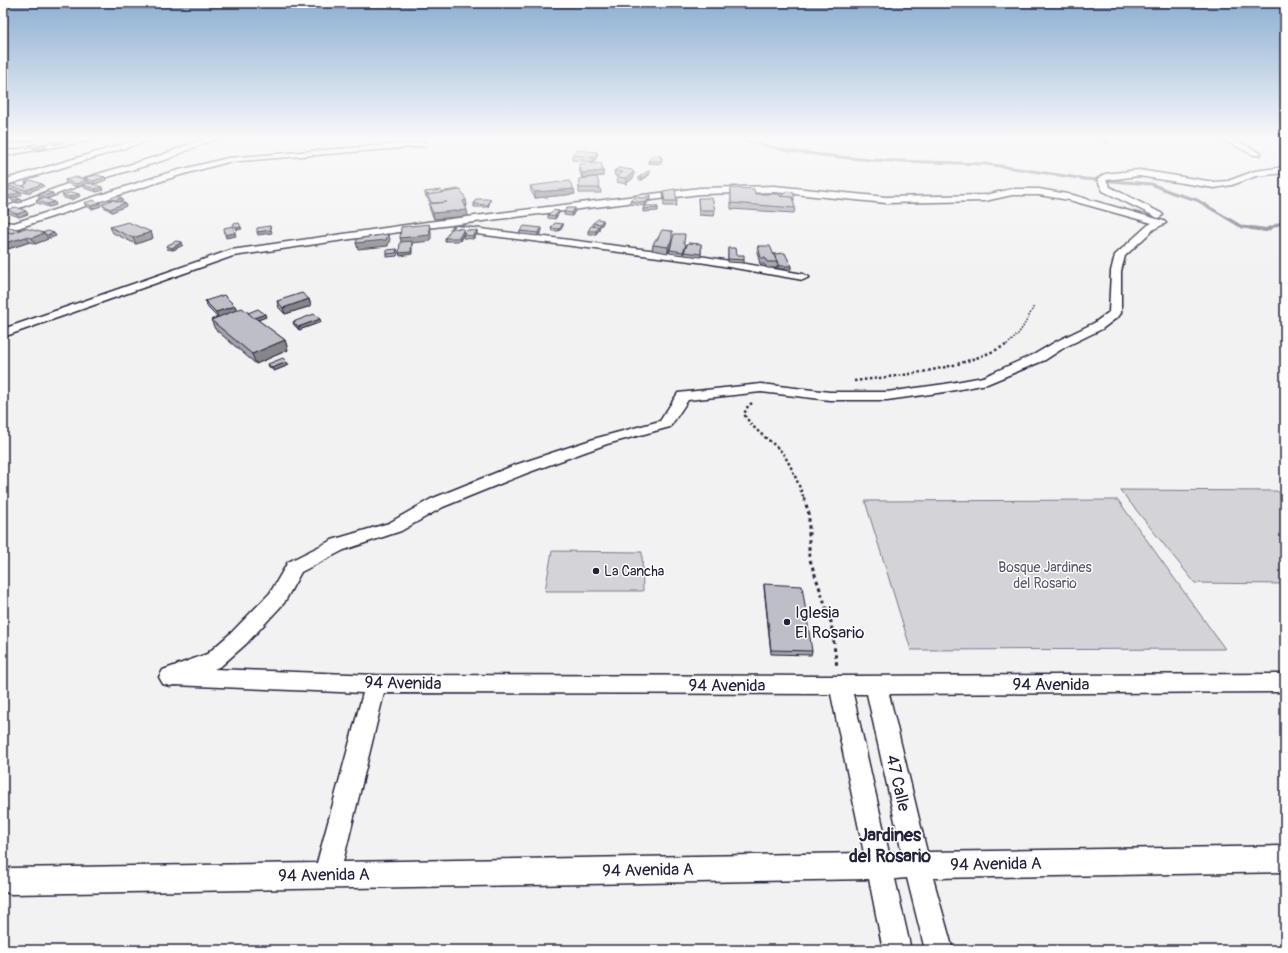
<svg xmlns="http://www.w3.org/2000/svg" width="1288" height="953" viewBox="0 0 1288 953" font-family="Pangolin,sans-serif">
  <rect width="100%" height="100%" fill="#f2f2f3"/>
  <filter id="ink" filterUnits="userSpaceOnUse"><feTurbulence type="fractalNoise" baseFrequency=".025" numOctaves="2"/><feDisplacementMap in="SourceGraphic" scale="8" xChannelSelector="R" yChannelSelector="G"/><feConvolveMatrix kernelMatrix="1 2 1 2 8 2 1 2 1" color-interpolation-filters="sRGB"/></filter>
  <g filter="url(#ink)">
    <g fill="#d3d3d8" stroke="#7a7a8a">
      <polygon points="1120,490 1277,491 1285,499 1285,584 1195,583"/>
      <polygon points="1118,500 1225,649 911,650 865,501"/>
      <polygon points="552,551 642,552 643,591 545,591"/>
    </g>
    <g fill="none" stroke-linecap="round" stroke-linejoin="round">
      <g stroke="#727282" stroke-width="3">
        <polyline points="734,138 789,151 840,157 871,160 986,164 1085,179 1151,184 1173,193 1197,200 1242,227 1259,229"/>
        <polyline points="3,144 45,138"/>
        <polyline points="1268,229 1285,221"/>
      </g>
      <polyline stroke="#727282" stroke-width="4" points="1251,228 1266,230 1270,228"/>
      <defs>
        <g id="minor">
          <polygon points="80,138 98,138 94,140 3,156 3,152"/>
          <polygon points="144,138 157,138 3,186 3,180"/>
          <polygon points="205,138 223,138 204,143 168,159 84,184 3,214 3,208 78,180 162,155"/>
          <polygon points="1100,138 1108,138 1110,140 1106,142"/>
          <polygon points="1219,138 1230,138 1261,153 1260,155 1254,155"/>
          <polygon points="423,142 426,142 426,146 228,162 177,176 18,228 3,228 3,222 14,223 171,172 228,158"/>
          <polygon points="1285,167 1285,173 1256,176 1232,185 1214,188 1139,176 1106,180 1110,187 1161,213 1163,215 1158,218 1103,191 1097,179 1105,174 1139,170 1214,182 1228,181 1255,171"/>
          <path d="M774 186 886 197 985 195 1012 189H1039L1073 195 1164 221 1166 223 1154 229 1125 256 1121 271V313L1119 316 1102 329 1065 347 1045 360 987 384 945 392 887 400H830L761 392 688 400 670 427 607 444 527 473 443 507 401 531 344 550 301 572 284 603 246 644 221 666 214 669 376 675 840 676 1285 674V692L889 694 927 852 1285 846V872L933 878 953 950H925L907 878 895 879 911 950H883L869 879 11 894 3 891V871L11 868 317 863 363 693 174 685 170 686 163 684 159 677 163 670 207 654 232 632 270 593 288 562 332 540 389 523 431 499 515 465 597 438 660 421 678 393 761 384 830 392H887L945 384 983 377 1035 354 1057 341 1094 323 1109 312 1111 271 1115 255 1148 225 1152 223 1069 200 1039 195H1012L985 201 886 203 774 192 700 194 427 228 233 256 3 337V329L231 250 427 222 700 188ZM384 693 831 694 864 853 343 862ZM853 694H867L902 853H889Z"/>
          <polygon points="456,226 706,257 803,274 809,277 803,280 706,263 453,231 451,229"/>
        </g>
        <polygon id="tertiary" points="3,138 13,138 12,140 3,142"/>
      </defs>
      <use href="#minor" stroke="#22223b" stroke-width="3"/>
      <use href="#tertiary" stroke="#22223b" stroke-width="3"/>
      <g stroke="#22223b" stroke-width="1.5" stroke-dasharray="1.5 1.5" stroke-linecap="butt">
        <polyline points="1008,138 1019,139"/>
        <path d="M1004 346C1019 338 1027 320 1034 306"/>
      </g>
      <g stroke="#22223b" stroke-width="2.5" stroke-dasharray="2.5 2.5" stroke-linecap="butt">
        <path d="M854 381C906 375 958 370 1006 345"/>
        <path d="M752 403 748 406 744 414C754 431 765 436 779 449 789 459 799 485 804 499"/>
      </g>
      <polyline stroke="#22223b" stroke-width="3" stroke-dasharray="3.5 3.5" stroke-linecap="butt" points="804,498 809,514 809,557 831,622 837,667"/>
      <use href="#minor" fill="#fff" fill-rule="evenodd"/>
      <use href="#tertiary" fill="#fff" fill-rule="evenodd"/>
    </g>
    <g fill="#a3a3aa" stroke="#22223b">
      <polygon points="29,145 47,148 36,150 31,147"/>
      <polygon points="597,152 597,157 593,162 572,160 572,155"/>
      <polygon points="662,158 661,164 648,163 648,161"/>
      <polygon points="579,164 603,171 603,176 582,178 579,169"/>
      <polygon points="619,168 634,177 626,184 617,182 617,176 615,176 614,171"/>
      <polygon points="650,172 649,175 642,180 639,180 639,177"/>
      <polygon points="105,177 106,180 95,184 88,182 89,183 77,187 66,183 65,180 85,180 84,178"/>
      <polygon points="579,179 600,188 601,193 579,193"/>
      <polygon points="25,182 42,184 44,186 27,193 8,189 7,186 24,186 24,185 26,184"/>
      <polygon points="82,185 103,190 97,192 84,188"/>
      <polygon points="530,186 575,194 535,198 531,191"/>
      <polygon points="731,188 755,194 780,196 794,199 794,202 793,202 795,208 794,213 731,209"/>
      <polygon points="3,190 20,192 22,195 15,197 22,202 18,203 12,201 11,199 3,197"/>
      <polygon points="459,191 466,200 467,206 465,206 468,216 434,219 430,210 429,204 431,204 425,195 425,192 443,193"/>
      <polygon points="663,191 677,201 676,206 664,206"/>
      <polygon points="38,195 54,196 46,199 56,205 49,207 37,203 36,200 42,198 39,198"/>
      <polygon points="62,195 80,196 71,200 64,198"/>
      <polygon points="651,198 645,206 630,204 630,201"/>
      <polygon points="698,198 715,210 714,216 699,215"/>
      <polygon points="109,199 123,200 119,202 126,206 112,212 104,207 102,204 110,201"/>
      <polygon points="490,201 488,207 474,207 474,204"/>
      <polygon points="84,203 101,206 92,209 86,206"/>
      <polygon points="658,208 658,211 643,212 643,209"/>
      <polygon points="7,210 26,211 28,214 19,217 8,213"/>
      <polygon points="559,211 559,213 555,219 548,218 548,215"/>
      <polygon points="575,211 572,216 564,215 564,212"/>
      <polygon points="603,220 603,223 600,227 595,227 599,227 599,230 596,234 588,234 588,231 593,226 593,223"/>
      <polygon points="563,224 563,226 559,231 552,231 551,228"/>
      <polygon points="3,227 42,233 54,233 56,236 50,238 46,237 48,239 35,244 30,242 8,249 3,245"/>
      <polygon points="110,227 151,232 153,238 136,244 113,233"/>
      <polygon points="464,229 464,232 463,234 477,231 477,234 473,239 463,238 463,235 460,241 445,241 445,238"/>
      <polygon points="520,231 542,231 538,236 520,234"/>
      <polygon points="672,242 684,244 686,247 683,255 669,253 670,249 668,253 652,250 653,245"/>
      <polygon points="701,244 701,257 684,255 684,252"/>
      <polygon points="183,245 173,250 167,249 166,246"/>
      <polygon points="758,246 774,254 791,266 791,269 779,269 777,265 777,268 767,268 764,264 760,264 757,252"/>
      <polygon points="728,248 736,255 744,260 744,263 728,262"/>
      <polygon points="397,249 398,252 397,256 387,257 387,254"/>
      <polygon points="309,299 311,306 285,314 279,308 277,301"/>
      <polygon points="205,301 235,306 237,310 266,317 258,320 285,340 288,350 256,364 215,329 211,320 217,317 208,308"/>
      <polygon points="293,322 321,322 299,330 294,325"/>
      <polygon points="268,364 289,365 274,371 269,367"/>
      <polygon points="764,584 812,651 811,655 771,654 764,588"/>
    </g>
    <g fill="#85858b" stroke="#22223b">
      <polygon points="62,141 63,143 53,145 52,142"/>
      <polygon points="46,145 47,148 36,150 34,148"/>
      <polygon points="597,152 597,157 593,162 593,157"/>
      <polygon points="603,171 603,176 582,178 582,173"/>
      <polygon points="634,172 634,177 626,184 626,178"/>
      <polygon points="650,172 649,175 642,180 642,178"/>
      <polygon points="105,177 106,180 95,184 93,181"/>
      <polygon points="87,180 89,183 77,187 76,184"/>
      <polygon points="42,184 44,186 27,193 26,190"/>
      <polygon points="102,187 103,190 97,192 95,189"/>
      <polygon points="574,189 575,194 535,198 535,192"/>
      <polygon points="20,192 22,195 10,199 9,196"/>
      <polygon points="53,193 54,196 45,199 43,196"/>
      <polygon points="79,194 80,196 71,200 69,197"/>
      <polygon points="651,195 651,198 645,206 645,203"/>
      <polygon points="122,198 123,200 117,203 115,200"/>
      <polygon points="20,199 22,202 18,203 16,200"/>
      <polygon points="490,199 490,201 488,207 488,205"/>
      <polygon points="466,200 467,206 464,206 463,201"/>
      <polygon points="55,202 56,205 49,207 47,204"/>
      <polygon points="100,203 101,206 92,209 91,206"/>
      <polygon points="125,203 126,206 112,212 110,209"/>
      <polygon points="575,208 575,211 572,216 572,213"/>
      <polygon points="467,210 468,216 434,219 433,213"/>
      <polygon points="26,211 28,214 19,217 17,214"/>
      <polygon points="559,211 559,213 555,219 555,216"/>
      <polygon points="603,220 603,223 600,227 600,224"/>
      <polygon points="429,224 431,230 431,241 412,243 412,254 400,256 399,253 402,244 400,238"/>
      <polygon points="563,224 563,226 559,231 559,229"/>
      <polygon points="233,226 236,236 226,238 225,235"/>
      <polygon points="270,226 272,233 258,235 257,232"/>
      <polygon points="241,227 242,229 237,230 236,228"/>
      <polygon points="599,227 599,230 596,234 596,231"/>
      <polygon points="542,228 542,231 538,236 538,233"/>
      <polygon points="464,229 464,232 460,241 459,238"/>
      <polygon points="477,231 477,234 473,239 473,236"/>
      <polygon points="672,231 671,245 668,253 668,247"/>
      <polygon points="151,232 153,238 136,244 133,238"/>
      <polygon points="44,233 48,239 35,244 32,238"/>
      <polygon points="54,233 56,236 50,238 48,235"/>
      <polygon points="388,234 390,239 388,246 358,249 356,243"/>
      <polygon points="26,237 30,242 8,249 5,243"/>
      <polygon points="182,242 183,245 173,250 172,248"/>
      <polygon points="686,244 686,247 683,255 683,252"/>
      <polygon points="309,299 311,306 285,314 283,308"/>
      <polygon points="235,306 238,312 219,319 216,312"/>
      <polygon points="265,314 266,317 252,322 251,319"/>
      <polygon points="320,319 321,322 299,330 298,327"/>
      <polygon points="285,340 288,350 256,364 252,354"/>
      <polygon points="287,362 289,365 274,371 272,368"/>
    </g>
    <g fill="#bebec6" stroke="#22223b">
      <polygon points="61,138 62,141 52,142 50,140"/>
      <polygon points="43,143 46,145 34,148 29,145"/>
      <polygon points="577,150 597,152 593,157 572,155"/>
      <polygon points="653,155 661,156 660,158 662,158 661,161 648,161"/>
      <polygon points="601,163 603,171 582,173 579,164"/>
      <polygon points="619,168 632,170 634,172 626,178 617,177 623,172 614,171"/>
      <polygon points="648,171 650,172 642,178 639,177"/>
      <polygon points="96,175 105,177 93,181 84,178"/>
      <polygon points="76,177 87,180 76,184 65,180"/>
      <polygon points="597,177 600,188 579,188 579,179"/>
      <polygon points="30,180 42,184 26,190 7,186 13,184 26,187 24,185 28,183 25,182"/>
      <polygon points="569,181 574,189 535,192 530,186"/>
      <polygon points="89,183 102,187 95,189 82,185"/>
      <polygon points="731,188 754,189 755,194 779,194 780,196 792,197 795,208 731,203"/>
      <polygon points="7,189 20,192 9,196 3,195 3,190"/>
      <polygon points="459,189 459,191 445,192 445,191"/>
      <polygon points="675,189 677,201 665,201 663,191"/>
      <polygon points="441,190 443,193 427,195 428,197 425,192"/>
      <polygon points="461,190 466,200 463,201 467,210 433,213 429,204 447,202 432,203 427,195"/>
      <polygon points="788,191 794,193 794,199 793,199 792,197 780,196"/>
      <polygon points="47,192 53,193 43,196 38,195"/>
      <polygon points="72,192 79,194 69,197 62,195"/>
      <polygon points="651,195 645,203 630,201 634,197 643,198"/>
      <polygon points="116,196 122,198 115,200 109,199"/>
      <polygon points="15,197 20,199 16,200 11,198"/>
      <polygon points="44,198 55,202 47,204 36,200"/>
      <polygon points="698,198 712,198 715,210 699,210"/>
      <polygon points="476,199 490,199 488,205 474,204"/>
      <polygon points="93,200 100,203 91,206 84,203"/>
      <polygon points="112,200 125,203 110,209 102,204"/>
      <polygon points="644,206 657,206 658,208 643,209"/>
      <polygon points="16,207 26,211 17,214 7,210"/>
      <polygon points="567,208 575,208 572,213 564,212"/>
      <polygon points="553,210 559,211 555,216 548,215"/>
      <polygon points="598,219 603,220 600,224 593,223"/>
      <polygon points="128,222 151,232 133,238 110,227"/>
      <polygon points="239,223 241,227 236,228 233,224"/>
      <polygon points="555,223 563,224 559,229 551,228"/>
      <polygon points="429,224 430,235 400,238 401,227"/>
      <polygon points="5,226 21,230 12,233 3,231 3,227"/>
      <polygon points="233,226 235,233 225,235 224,228"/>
      <polygon points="270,226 271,230 257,232 257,228"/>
      <polygon points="524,226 542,228 538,233 520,231"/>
      <polygon points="591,226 599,227 596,231 588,231"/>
      <polygon points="25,228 44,233 32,238 26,237 5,243 3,242 3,231 12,233"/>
      <polygon points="452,228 464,229 459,238 445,238"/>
      <polygon points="467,230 477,231 473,236 463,235"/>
      <polygon points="662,230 672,231 672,239 668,247 653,245 655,240 657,240"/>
      <polygon points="48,231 54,233 48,235 42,233"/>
      <polygon points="388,234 386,240 356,243 357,239"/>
      <polygon points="674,234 685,234 684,243 686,244 683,252 670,250"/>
      <polygon points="176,241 182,242 172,248 166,246"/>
      <polygon points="412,241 411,252 399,253 400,242"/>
      <polygon points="688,243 701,244 701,254 684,252"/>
      <polygon points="758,246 770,246 777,262 767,262 765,258 761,258"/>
      <polygon points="728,248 735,248 736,255 744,255 744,260 728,259"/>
      <polygon points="397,249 396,253 387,254 387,250"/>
      <polygon points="785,253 791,266 779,266 774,254"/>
      <polygon points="302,293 309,299 283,308 277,301"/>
      <polygon points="224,295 235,306 216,312 205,301"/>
      <polygon points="242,308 285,340 252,354 211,320"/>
      <polygon points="258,309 265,314 254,318 248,313"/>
      <polygon points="314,314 320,319 298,327 293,322"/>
      <polygon points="283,358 287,362 272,368 268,364"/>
      <polygon points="764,584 802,586 812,651 771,650"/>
    </g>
  </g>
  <linearGradient id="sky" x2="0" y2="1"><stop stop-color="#8eafd2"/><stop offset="0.51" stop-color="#f9f9fa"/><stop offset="1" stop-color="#f9f9fa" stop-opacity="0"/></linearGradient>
  <rect width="1288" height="272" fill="url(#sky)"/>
  <g fill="#22223b" stroke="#fff" stroke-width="1.5">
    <circle cx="596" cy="571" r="4"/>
    <circle cx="787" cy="622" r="4"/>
  </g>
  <g text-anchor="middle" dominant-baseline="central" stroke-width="3" stroke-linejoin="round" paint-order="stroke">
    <g font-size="14" fill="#57576a" stroke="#fff">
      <text x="1045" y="567">Bosque Jardines<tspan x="1045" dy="16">del Rosario</tspan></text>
    </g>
    <g font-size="14" fill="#22223b" stroke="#fff" text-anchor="start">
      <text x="604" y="571">La Cancha</text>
    </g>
    <g font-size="17" fill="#22223b" stroke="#fff" text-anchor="start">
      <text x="795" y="612">Iglesia<tspan x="795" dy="20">El Rosario</tspan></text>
    </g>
    <g font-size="17" fill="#22223b" stroke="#fff">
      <text transform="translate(403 683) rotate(1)">94 Avenida</text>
      <text x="1051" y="684">94 Avenida</text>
      <text x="727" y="685">94 Avenida</text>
      <text transform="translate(898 783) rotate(77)">47 Calle</text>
      <text transform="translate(996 864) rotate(-1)">94 Avenida A</text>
      <text transform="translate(648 870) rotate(-1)">94 Avenida A</text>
      <text transform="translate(324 875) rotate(-1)">94 Avenida A</text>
    </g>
    <g font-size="18" font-weight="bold" fill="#22223b" stroke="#fff">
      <text x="890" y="835">Jardines<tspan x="890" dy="21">del Rosario</tspan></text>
    </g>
  </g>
  <rect width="1288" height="953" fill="none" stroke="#fff" stroke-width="16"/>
  <rect x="8" y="8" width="1272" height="937" fill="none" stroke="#22223b" stroke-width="1.5" filter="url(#ink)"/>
</svg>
